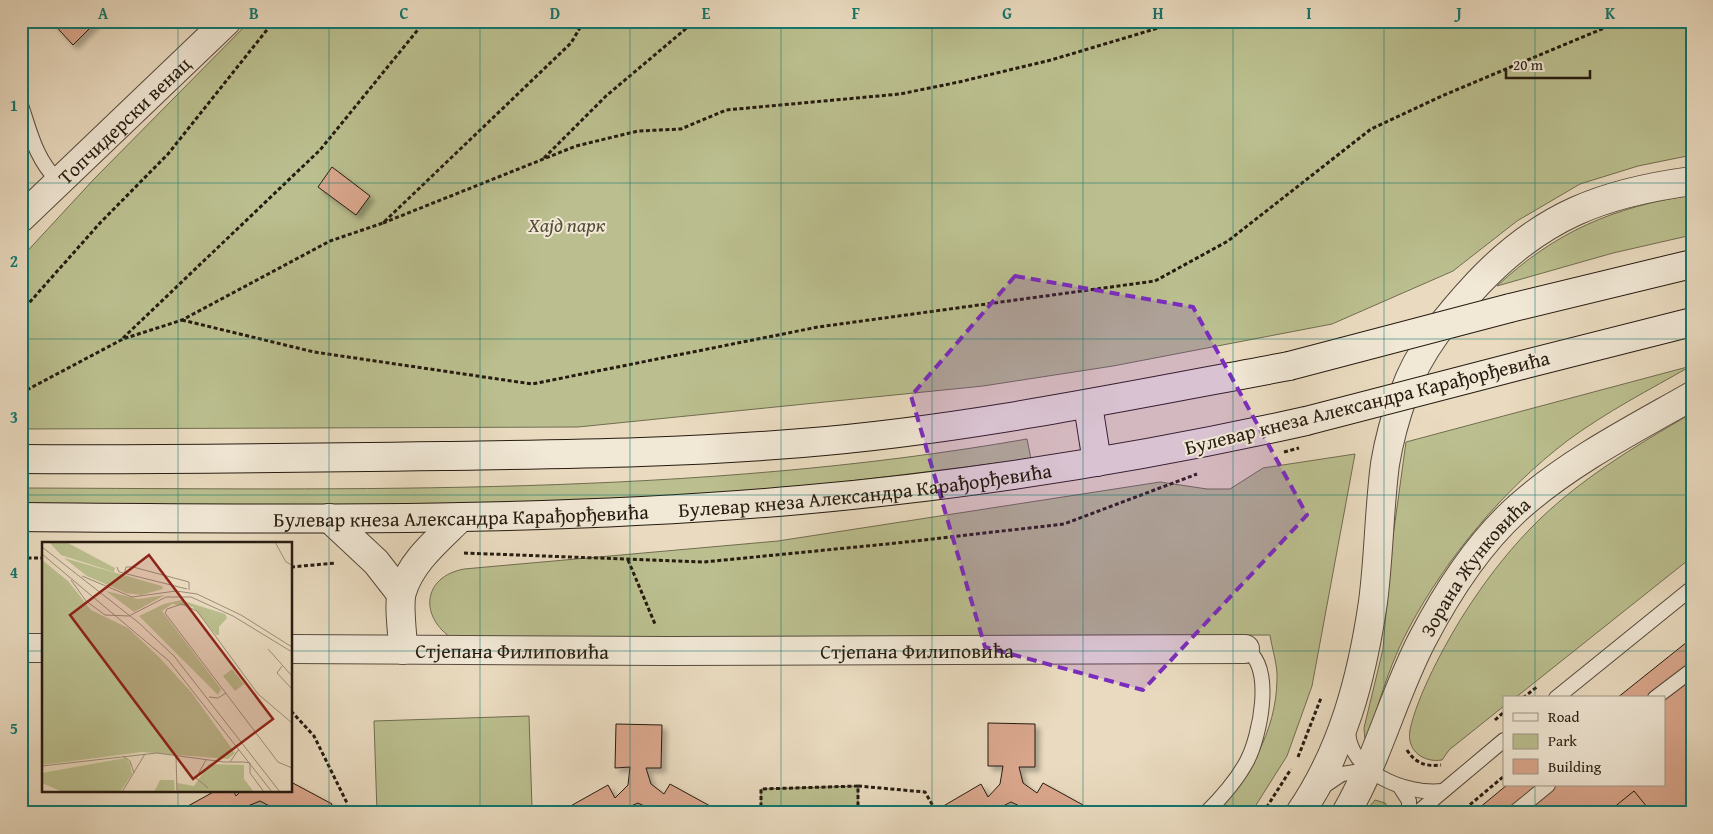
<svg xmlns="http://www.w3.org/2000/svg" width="1713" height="834" viewBox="0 0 1713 834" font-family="'Gentium Book Plus',serif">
  <defs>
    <filter id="shadow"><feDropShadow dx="4.5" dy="4.5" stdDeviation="2.5" flood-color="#0004"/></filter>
  </defs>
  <rect width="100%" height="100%" fill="#eadbc0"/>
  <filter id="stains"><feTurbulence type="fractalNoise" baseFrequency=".004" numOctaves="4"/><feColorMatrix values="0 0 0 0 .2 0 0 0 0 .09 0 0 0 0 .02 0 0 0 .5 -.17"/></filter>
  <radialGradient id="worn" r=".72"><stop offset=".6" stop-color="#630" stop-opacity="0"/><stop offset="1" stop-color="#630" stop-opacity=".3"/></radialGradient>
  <g fill="#bbbf8f" stroke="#706d50">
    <polygon points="250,21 1692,21 1692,155 1638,166 1580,184 1517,221 1453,271 1332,324 1113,366 983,386 578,427 21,429 21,258 94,179"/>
    <path d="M1692 195V235L1613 253 1497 286C1555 232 1613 207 1692 195Z"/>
    <path d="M1691 366C1649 390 1606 412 1567 441 1503 490 1447 557 1409 628 1396 652 1387 677 1379 702 1375 715 1372 730 1365 741L1364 728 1383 649 1391 551 1406 442Z"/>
    <path d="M1692 413V557L1515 698H1504V706L1449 750 1442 760C1424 763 1406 751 1410 730 1417 696 1445 644 1464 614 1483 584 1505 555 1529 530 1576 481 1634 447 1692 413Z"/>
    <path d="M1027 439 1031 459C905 474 778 492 651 499 442 509 231 506 21 506V488C356 489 695 497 1027 439Z"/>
    <path d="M1355 454 1312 686 1287 756 1251 813H1216C1249 776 1276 732 1277 680 1278 666 1272 649 1270 635L453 639C419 617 422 577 464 569L778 541 1160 482 1207 489H1230L1263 468Z"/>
    <polygon points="529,716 532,808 377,813 374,721"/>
    <polygon points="858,786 858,813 761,813 761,789"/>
    <polygon points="1375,800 1385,803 1393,813 1364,813"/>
  </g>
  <g fill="#daa78d" stroke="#261b10" filter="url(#shadow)">
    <polygon points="51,21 97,21 73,45"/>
    <polygon points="332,167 370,196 356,215 318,187"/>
    <polygon points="1692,638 1692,813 1473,813 1507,785 1664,785 1664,698 1617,698"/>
    <polygon points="988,723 1035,724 1035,767 1019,767 1023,783 1037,793 1043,783 1083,805 1079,813 1026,813 1028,810 1011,802 995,810 997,813 943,813 940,808 981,784 988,797 1000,784 1003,766 988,766"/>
    <polygon points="616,724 662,725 661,768 646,768 651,784 664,794 670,784 710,806 707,813 653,813 655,811 638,803 622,810 624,813 570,813 567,808 608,785 615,798 628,785 630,767 615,768"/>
    <polygon points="291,782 332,804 327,813 273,813 275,809 260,801 243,808 246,813 192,813 188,806 217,790 233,790 236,796 242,790 282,790 285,792 291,790"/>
    <polygon points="1634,791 1652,813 1607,813"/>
  </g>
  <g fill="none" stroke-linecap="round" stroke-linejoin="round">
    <defs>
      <g id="lane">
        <path d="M21 105C31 135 36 159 58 181"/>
        <polyline points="1556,698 1692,588"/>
        <polyline points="1655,698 1692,670"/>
        <path d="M1348 729C1348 772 1406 795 1442 791"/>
        <polyline points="1400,787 1409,801 1409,813"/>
        <polyline points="1321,788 1342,774 1368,770"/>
        <path d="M1206 813C1221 798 1237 780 1247 761 1260 736 1275 666 1245 649"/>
        <polyline points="1417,813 1504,740"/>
        <polyline points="1514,813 1548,785"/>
      </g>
      <g id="street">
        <path id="s1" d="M21 218 227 21"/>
        <polyline points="329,518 376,562 401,594"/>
        <polyline points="21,648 44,648"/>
        <path id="s2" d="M291 649 667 651 1245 649"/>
        <path d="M403 650C403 635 398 606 402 592 411 561 439 539 461 517"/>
        <path d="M1300 813C1343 750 1362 677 1373 602 1379 556 1379 510 1385 464 1389 440 1396 415 1404 393 1418 351 1450 313 1479 282 1542 216 1602 193 1692 181"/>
        <path id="s3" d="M1346 813C1378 758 1393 696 1422 640 1447 592 1479 542 1520 506 1571 461 1634 429 1692 396"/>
      </g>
      <g id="secondary">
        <polyline points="1510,308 1692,264"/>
        <polyline points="1522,365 1692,322"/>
        <polyline points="1088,405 1097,462"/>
        <path d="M21 459C162 460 303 458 444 456 563 454 683 453 802 443 966 430 1127 396 1289 366"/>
        <path id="s4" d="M21 517C281 519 541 523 800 500 970 485 1140 458 1306 421"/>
      </g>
    </defs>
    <use href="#lane" stroke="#574b3c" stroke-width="16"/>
    <use href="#street" stroke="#574b3c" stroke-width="30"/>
    <use href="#secondary" stroke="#261b10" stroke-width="30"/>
    <g stroke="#261b10" stroke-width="3" stroke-dasharray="4 2.5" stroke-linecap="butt">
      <polyline points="544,158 606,96 695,21"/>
      <polyline points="383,223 576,146 638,131 681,129 726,110 900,94 959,82 1051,60 1165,26 1195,21"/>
      <polyline points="21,312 100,223 168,154 274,21"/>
      <polyline points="182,320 314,352 532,384 818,327 1155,281 1228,241 1371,129 1444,95 1621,21"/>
      <polyline points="123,338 320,150 425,21"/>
      <polyline points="21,393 123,339 182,320 330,241 383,223 571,43 584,21"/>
      <polyline points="464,553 704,562 897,543 1064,524 1197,474"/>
      <polyline points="21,558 44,558"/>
      <polyline points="628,560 655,624"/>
      <polyline points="291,567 336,563"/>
      <polyline points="1523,698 1538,686"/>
      <polyline points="291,711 314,736 347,803 346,813"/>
      <polyline points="1495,720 1504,712"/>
      <path d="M1407 750C1415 763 1426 767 1441 765"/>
      <polyline points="1298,757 1321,698"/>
      <polyline points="858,786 925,792 937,813"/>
      <polyline points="761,813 761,789 858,786 858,813"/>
      <polyline points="1263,813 1291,769"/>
      <polyline points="1460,813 1503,777"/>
    </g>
    <use href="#lane" stroke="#f1e8d6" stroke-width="14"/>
    <use href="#street" stroke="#f1e8d6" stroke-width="28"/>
    <use href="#secondary" stroke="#f1e8d6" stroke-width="28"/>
    <defs>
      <g id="secondary-bridge">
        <polyline points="1289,366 1510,308"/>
        <polyline points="1306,421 1522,365"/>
      </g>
    </defs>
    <use href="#secondary-bridge" stroke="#261b10" stroke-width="30" stroke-linecap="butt"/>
    <polyline stroke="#261b10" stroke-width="3" stroke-dasharray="4 2.5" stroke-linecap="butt" points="1284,452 1299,448"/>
    <use href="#secondary-bridge" stroke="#f1e8d6" stroke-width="28"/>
  </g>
  <path fill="#7b2cbf" fill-opacity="0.2" stroke="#7b2cbf" stroke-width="4" stroke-dasharray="10 6" stroke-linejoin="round" d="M1015 276 1193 307 1307 515 1143 690 985 647 911 396Z"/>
  <path fill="none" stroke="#0f766e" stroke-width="1" stroke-opacity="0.55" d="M178 21V543M329 21V813M480 21V813M630 21V813M781 21V813M932 21V813M1083 21V813M1233 21V813M1384 21V813M1535 21V698M21 183H1692M21 339H1692M21 495H1692M21 651H44M291 651H1692M1535 785V813M178 790V813"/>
  <g text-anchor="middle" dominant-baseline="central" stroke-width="4" stroke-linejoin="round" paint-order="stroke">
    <g font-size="20" fill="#261b10" stroke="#f1e8d6">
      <text stroke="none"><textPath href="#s1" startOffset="142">Топчидерски венац</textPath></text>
      <text transform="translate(1367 402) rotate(-14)">Булевар кнеза Александра Карађорђевића</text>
      <text stroke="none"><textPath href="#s4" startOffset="845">Булевар кнеза Александра Карађорђевића</textPath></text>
      <text stroke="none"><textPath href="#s4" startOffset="440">Булевар кнеза Александра Карађорђевића</textPath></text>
      <text stroke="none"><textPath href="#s3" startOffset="280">Зорана Жунковића</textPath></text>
      <text stroke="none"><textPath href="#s2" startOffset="626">Стјепана Филиповића</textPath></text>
      <text stroke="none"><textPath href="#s2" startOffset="221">Стјепана Филиповића</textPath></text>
    </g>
    <g font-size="20" font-style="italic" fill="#534c36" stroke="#f1e8d6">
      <text x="567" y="224">Хајд парк</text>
    </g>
  </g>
  <g transform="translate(42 542)">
    <rect width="250" height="250" fill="#eadbc0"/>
    <path d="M7 0H24L73 26 72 30 19 13ZM22 16 120 44 121 47 99 53 84 51 45 34ZM0 18 26 39 49 68 86 86 117 115 150 151 193 211 186 217 100 210 0 223ZM64 49 96 57 123 53 92 70ZM139 58 183 72 185 76 177 85V93H174L151 65 130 62 120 69 179 147 176 153 97 74 122 62ZM190 127 202 142 193 149 181 134ZM83 216 88 221 90 232 78 250H21L0 241V231ZM167 222 202 223V237L212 250H135V241L152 244ZM118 238H132L133 250H112Z" fill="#bbbf8f"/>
    <path fill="none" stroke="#9c8e7a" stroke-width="1" d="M233 0 244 20 250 23M0 5 97 81 132 114 238 250M0 12 127 119 230 250M75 25 77 30 145 47M82 32 84 25H91L147 40V48M40 34 90 55 134 49 155 52 199 73 250 105M29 38 44 59 63 73 87 74 124 55H149L191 74 250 110M226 107 250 134M240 124 235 131 250 147M167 155 176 156 184 151M250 181 216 152 155 69 140 62 125 67 123 71 236 220 250 226M134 213 135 250M81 214 88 219 92 231M164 218 154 236 166 246M188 220 197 207M0 224 115 211 182 220H202L208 221V231L222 250M80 250 103 212"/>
    <path fill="#8f2418" fill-opacity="0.15" stroke="#8f2418" stroke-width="2.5" d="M107 13 231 177 151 237 28 73Z"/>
    <rect width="250" height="250" fill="none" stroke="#261b10" stroke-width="2.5"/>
  </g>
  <rect width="1713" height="834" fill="none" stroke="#eadbc0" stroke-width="55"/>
  <rect x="1503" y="696" width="162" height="90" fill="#f1e8d6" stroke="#a09687"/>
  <rect x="1513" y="713" width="25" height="8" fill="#f1e8d6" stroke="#a09687"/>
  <text x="1548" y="722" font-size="15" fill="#261b10">Road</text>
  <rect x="1513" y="734" width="25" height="15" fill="#bbbf8f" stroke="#a09687"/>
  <text x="1548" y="746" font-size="15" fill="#261b10">Park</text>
  <rect x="1513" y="759" width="25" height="15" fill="#daa78d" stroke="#a09687"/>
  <text x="1548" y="772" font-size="15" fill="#261b10">Building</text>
  <path d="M1506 70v8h84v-8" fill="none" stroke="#261b10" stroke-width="2.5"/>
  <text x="1513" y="70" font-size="15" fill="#261b10" stroke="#f1e8d6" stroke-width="4" paint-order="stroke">20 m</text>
  <rect x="28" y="28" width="1658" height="778" fill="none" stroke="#0f766e" stroke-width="2"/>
  <g font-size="16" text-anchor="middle" font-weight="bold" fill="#0f766e">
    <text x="103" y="19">A</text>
    <text x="254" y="19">B</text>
    <text x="404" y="19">C</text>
    <text x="555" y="19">D</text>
    <text x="706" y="19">E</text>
    <text x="856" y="19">F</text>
    <text x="1007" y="19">G</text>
    <text x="1158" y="19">H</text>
    <text x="1309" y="19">I</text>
    <text x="1459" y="19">J</text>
    <text x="1610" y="19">K</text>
    <text x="14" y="111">1</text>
    <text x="14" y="267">2</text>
    <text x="14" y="423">3</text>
    <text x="14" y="578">4</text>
    <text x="14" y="734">5</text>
  </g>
  <rect width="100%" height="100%" filter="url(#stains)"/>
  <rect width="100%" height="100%" fill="url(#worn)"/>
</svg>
